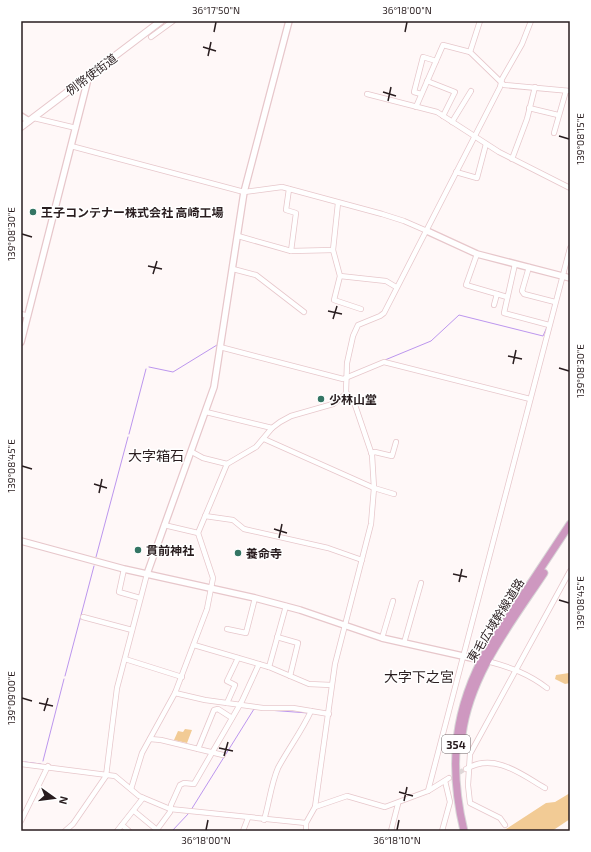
<svg xmlns="http://www.w3.org/2000/svg" width="591" height="852" viewBox="0 0 591 852" font-family="'Exo 2','Noto Sans JP',sans-serif">
  <rect width="100%" height="100%" fill="#fff8f8"/>
  <g fill="#f2cb95">
    <polygon points="569,669 570,669 570,683 565,684 555,679 556,675 569,673"/>
    <polygon points="185,729 192,730 187,743 174,740 178,731 183,732"/>
    <polygon points="570,793 570,819 552,831 503,831 546,803 555,802"/>
  </g>
  <g fill="none" stroke-linecap="round" stroke-linejoin="round">
    <g stroke="#bc96ee" stroke-width="1">
      <polyline points="385,360 431,341 459,315 543,336 547,327"/>
      <polyline points="149,367 173,372 217,345"/>
      <polyline points="129,434 146,369"/>
      <polyline points="96,557 128,437"/>
      <polyline points="65,676 94,566"/>
      <polyline points="43,761 64,679"/>
      <polyline points="25,762 41,764"/>
      <polyline points="191,810 254,709 308,713"/>
      <polyline points="172,831 189,813"/>
    </g>
    <polyline stroke="#dfd7d7" stroke-width="4.5" stroke-dasharray="4.5 2" stroke-linecap="butt" points="454,776 465,769"/>
    <defs>
      <g id="minor">
        <polyline points="480,21 470,52 504,85 570,91"/>
        <polyline points="151,37 173,21"/>
        <polyline points="427,81 455,92 443,116"/>
        <polyline points="367,94 437,112 499,152 570,188"/>
        <polyline points="421,94 414,92 423,57 436,61"/>
        <polyline points="416,107 443,45 470,52"/>
        <polyline points="529,108 558,115"/>
        <polyline points="34,118 76,128"/>
        <polyline points="452,122 471,91"/>
        <polyline points="554,133 566,91"/>
        <polyline points="71,146 244,192 282,187 382,214 404,221 427,231"/>
        <polyline points="512,159 527,119 535,87"/>
        <polyline points="456,172 477,178 486,144"/>
        <polyline points="289,189 286,210 296,213 291,251"/>
        <polyline points="338,203 333,250 340,276 334,300 361,309"/>
        <polyline points="238,236 291,251 333,250"/>
        <polyline points="477,254 466,285 507,297"/>
        <polyline points="515,264 504,313 549,325"/>
        <polyline points="529,267 522,291 524,294 555,302"/>
        <polyline points="233,269 256,275 304,312"/>
        <polyline points="340,276 386,281 396,287"/>
        <polyline points="494,305 497,294"/>
        <polyline points="21,314 28,316"/>
        <polyline points="220,347 343,379 384,362 530,399"/>
        <polyline points="206,412 272,428"/>
        <polyline points="264,439 374,488 394,494"/>
        <polyline points="192,452 203,458 227,464"/>
        <polyline points="371,453 375,452 392,456 396,442"/>
        <polyline points="205,516 233,520 244,529 328,548 362,560"/>
        <polyline points="164,525 198,533"/>
        <polyline points="124,569 119,592 140,598"/>
        <polyline points="83,617 132,630"/>
        <polyline points="227,629 246,633 255,598"/>
        <polyline points="277,637 298,643 290,676"/>
        <polyline points="382,638 393,601"/>
        <polyline points="404,643 421,583"/>
        <polyline points="194,645 269,667 309,684 331,685"/>
        <polyline points="125,659 182,677"/>
        <path d="M487 661C510 667 529 674 547 688"/>
        <polyline points="269,667 286,606"/>
        <polyline points="175,693 205,700 263,708 293,708 329,714"/>
        <polyline points="227,703 235,685 227,681 238,658"/>
        <polyline points="150,739 161,740 223,755"/>
        <polyline points="198,749 214,710 218,709 232,718"/>
        <polyline points="21,764 115,776 139,796 170,809 306,823"/>
        <path d="M466 769C494 752 521 774 545 788"/>
        <polyline points="131,789 142,753 175,693 207,609 213,578 198,533 227,464 256,447 272,428 280,422 291,416 333,404 346,394"/>
        <polyline points="428,791 570,248"/>
        <polyline points="315,807 347,796 385,807 428,791 449,778"/>
        <polyline points="134,811 157,830"/>
        <path d="M264 820C269 804 271 784 278 768 288 749 302 731 311 711"/>
        <polyline points="21,821 48,766"/>
        <polyline points="122,825 129,831"/>
        <polyline points="505,825 500,818 470,803 468,785 470,754 570,571"/>
        <polyline points="65,831 73,824 106,776 117,688 147,574"/>
        <polyline points="117,831 143,798"/>
        <polyline points="156,831 170,812 171,805 180,785 184,783 194,784 242,701 259,664"/>
        <polyline points="243,831 248,818"/>
        <polyline points="306,831 306,823 315,807 335,664 371,524 374,488 372,455 355,405 346,392 347,363 353,336 358,325 380,316 384,313 500,87 502,79 522,44 531,21"/>
        <polyline points="391,831 398,804"/>
        <polyline points="442,831 450,802 445,781"/>
      </g>
      <g id="tertiary">
        <polyline points="21,116 29,121"/>
        <polyline points="427,231 477,254 570,278"/>
        <polyline points="21,342 89,75"/>
        <polyline points="21,541 124,569 255,598 300,610 382,638 485,661"/>
        <polyline points="147,574 214,387 244,192 289,21"/>
      </g>
      <polyline id="secondary" points="21,127 161,21"/>
      <g id="trunk">
        <path d="M462 735C470 674 511 623 544 573"/>
        <path d="M464 831C448 764 454 708 488 648L570 524"/>
      </g>
    </defs>
    <use href="#minor" stroke="#e7c7cb" stroke-width="6"/>
    <use href="#tertiary" stroke="#e7c7cb" stroke-width="8"/>
    <use href="#secondary" stroke="#e7c7cb" stroke-width="8"/>
    <use href="#trunk" stroke="#d8d6d7" stroke-width="9"/>
    <use href="#minor" stroke="#fff" stroke-width="4.5"/>
    <use href="#tertiary" stroke="#fff" stroke-width="5.5"/>
    <use href="#secondary" stroke="#fff" stroke-width="6"/>
    <use href="#trunk" stroke="#ce98c0" stroke-width="7"/>
  </g>
  <path fill="none" stroke="#291d1f" stroke-width="1.5" d="M214 32 216 22M405 32 407 22M203 47 216 51M208 56 211 42M383 92 396 96M388 101 391 87M559 136 569 139M22 234 32 237M148 266 162 269M153 274 157 261M328 311 342 314M333 319 337 306M508 356 522 359M513 364 516 350M559 368 569 371M22 466 32 469M94 484 107 488M99 493 102 479M274 529 287 533M279 538 282 524M453 574 467 577M459 582 462 569M559 600 569 603M22 698 32 701M39 703 53 706M44 711 48 698M219 748 233 751M224 756 228 742M399 792 413 796M404 801 407 787M206 830 208 820M397 830 399 820"/>
  <g fill="#347564" stroke="#fff" stroke-width="1.5">
    <circle cx="33" cy="212" r="4"/>
    <circle cx="321" cy="399" r="4"/>
    <circle cx="138" cy="550" r="4"/>
    <circle cx="238" cy="553" r="4"/>
  </g>
  <g text-anchor="middle" dominant-baseline="central" stroke-width="3" stroke-linejoin="round" paint-order="stroke">
    <rect fill="#fff" stroke="#696162" stroke-width="1" x="442" y="735" width="28" height="18" rx="3"/>
    <g font-size="11" font-weight="bold" fill="#291d1f">
      <text x="456" y="744">354</text>
    </g>
    <g font-size="12" fill="#291d1f" stroke="#fff">
      <text transform="translate(91 74) rotate(-37)">例幣使街道</text>
      <text transform="translate(495 620) rotate(-58)">東毛広域幹線道路</text>
    </g>
    <g font-size="12" font-weight="bold" fill="#291d1f" stroke="#fff" text-anchor="start">
      <text x="41" y="212">王子コンテナー株式会社 高崎工場</text>
      <text x="329" y="399">少林山堂</text>
      <text x="146" y="550">貫前神社</text>
      <text x="246" y="553">養命寺</text>
    </g>
    <g font-size="14" fill="#291d1f" stroke="#fff">
      <text x="156" y="455">大字箱石</text>
      <text x="419" y="676">大字下之宮</text>
    </g>
  </g>
  <rect width="591" height="852" fill="none" stroke="#ffffff" stroke-width="44"/>
  <g transform="translate(54 798) rotate(104)" stroke="#ffffff" stroke-width="3" paint-order="stroke">
  <path d="M0-3L7 15L0 10L-7 15Z" fill="#291d1f"/>
  <text y="-6" font-size="11" font-weight="bold" text-anchor="middle" fill="#291d1f">N</text>
  </g>
  <rect x="22" y="22" width="547" height="808" fill="none" stroke="#291d1f" stroke-width="1.5"/>
  <g font-size="10" text-anchor="middle" fill="#291d1f">
    <text x="216" y="14">36°17'50"N</text>
    <text x="407" y="14">36°18'00"N</text>
    <text transform="translate(580 139) rotate(-90)" y="4">139°08'15"E</text>
    <text transform="translate(11 234) rotate(-90)" y="4">139°08'30"E</text>
    <text transform="translate(580 371) rotate(-90)" y="4">139°08'30"E</text>
    <text transform="translate(11 466) rotate(-90)" y="4">139°08'45"E</text>
    <text transform="translate(580 603) rotate(-90)" y="4">139°08'45"E</text>
    <text transform="translate(11 698) rotate(-90)" y="4">139°09'00"E</text>
    <text x="206" y="844">36°18'00"N</text>
    <text x="397" y="844">36°18'10"N</text>
  </g>
</svg>
